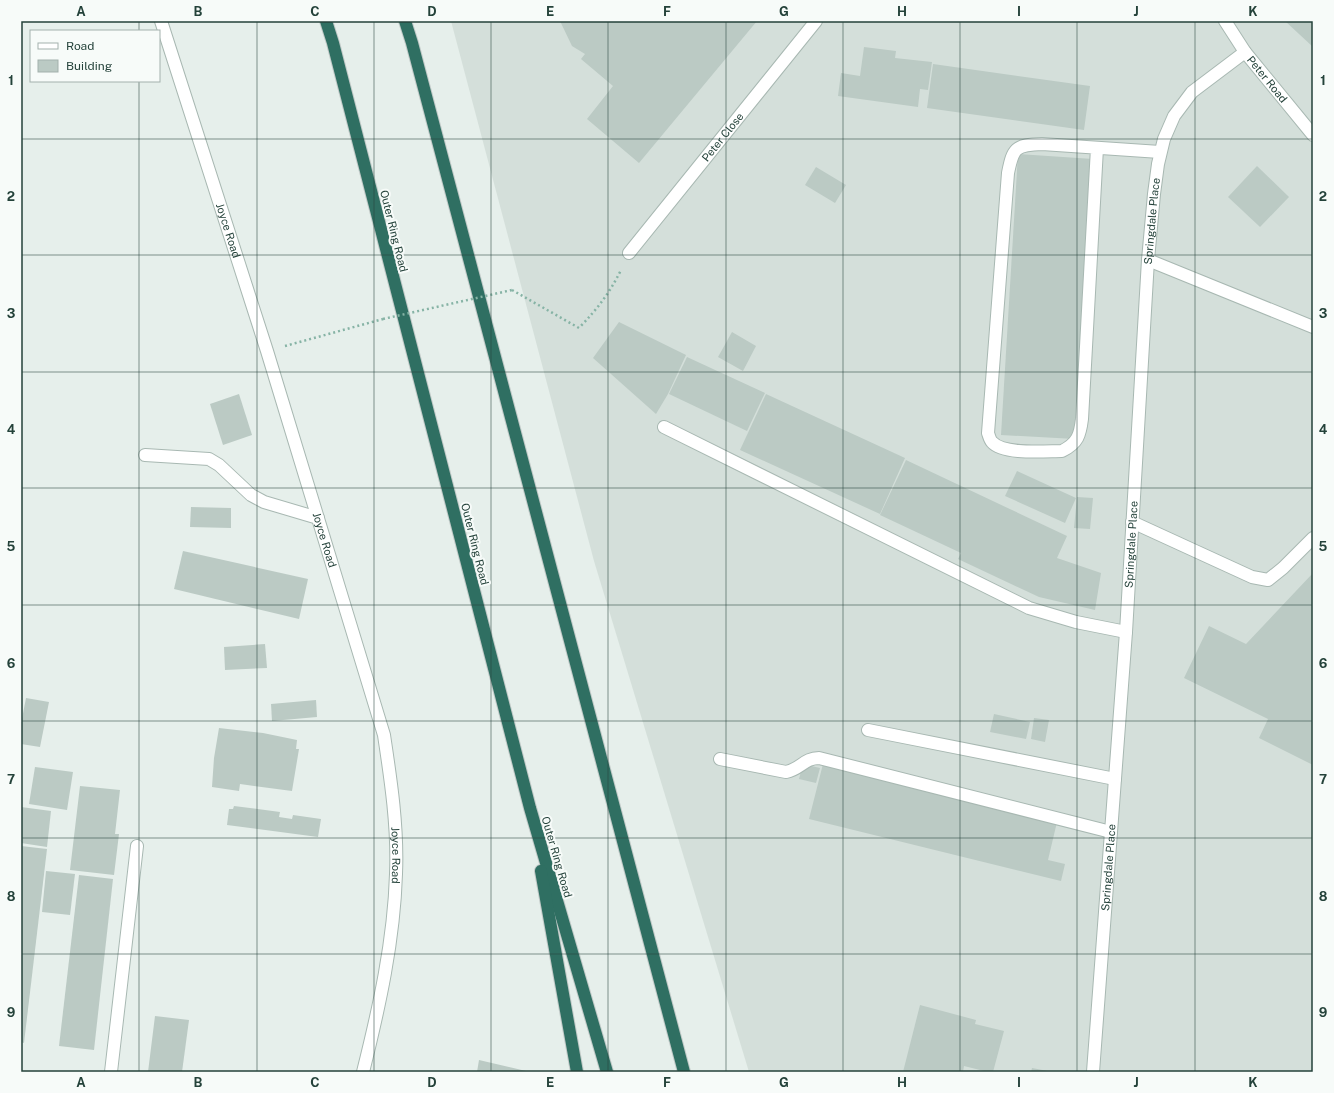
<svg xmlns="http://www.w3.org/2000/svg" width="1334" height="1093" viewBox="0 0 1334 1093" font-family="'Public Sans',sans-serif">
  <rect width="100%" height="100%" fill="#e6efeb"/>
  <polygon fill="#d4dfda" points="451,21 1313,21 1313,1072 749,1072 594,561"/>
  <g fill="#bbcac4">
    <polygon points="560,21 757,21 639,163 587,119 613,86 581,59 585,54 572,46"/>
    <polygon points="1285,21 1313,21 1313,47"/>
    <polygon points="864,47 896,51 895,58 932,62 928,90 920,89 918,107 838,96 841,73 860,76"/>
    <polygon points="933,64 1090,86 1084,130 927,108"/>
    <polygon points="1018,154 1093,159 1075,439 1001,435"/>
    <polygon points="1257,166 1289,197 1260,227 1228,197"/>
    <polygon points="816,167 846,185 835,203 805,185"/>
    <polygon points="619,322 686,355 668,394 656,414 593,358"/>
    <polygon points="732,332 756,346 743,371 718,357"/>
    <polygon points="687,357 765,393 747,431 669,394"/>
    <polygon points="239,394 252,435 223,445 210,404"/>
    <polygon points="766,394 905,458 880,514 740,450"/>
    <polygon points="906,460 1067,536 1057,558 1101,573 1095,610 1039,597 958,559 961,553 880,515"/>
    <polygon points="1017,471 1076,498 1065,523 1005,496"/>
    <polygon points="1077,497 1093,498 1090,529 1074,528"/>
    <polygon points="191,507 231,508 231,528 190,527"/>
    <polygon points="183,551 308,579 299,619 174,589"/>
    <polygon points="1313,573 1313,765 1259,738 1268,719 1184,678 1209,626 1246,644"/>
    <polygon points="265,644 267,668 225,670 224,647"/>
    <polygon points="26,698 49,702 40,747 21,744 21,724"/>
    <polygon points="316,700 317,717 272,721 271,704"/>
    <polygon points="994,714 1030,722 1026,739 990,732"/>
    <polygon points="1034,718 1049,720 1045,742 1031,739"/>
    <polygon points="219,728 263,733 297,740 296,749 299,749 292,791 240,784 239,791 212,787 214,758"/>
    <polygon points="803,764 820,768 816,783 799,779"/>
    <polygon points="823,764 1057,822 1048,860 1065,864 1061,881 809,819"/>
    <polygon points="35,767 73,772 67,810 29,804"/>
    <polygon points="80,786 120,790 115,834 119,834 114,875 70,870"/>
    <polygon points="234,806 280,812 279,817 292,819 293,815 321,819 318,837 227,825 229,809 233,809"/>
    <polygon points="21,807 51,811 47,847 21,843"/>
    <polygon points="21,846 47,849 24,1043 21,1042"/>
    <polygon points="46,871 75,874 70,915 42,912"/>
    <polygon points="79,875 113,879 94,1050 59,1046"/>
    <polygon points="920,1005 976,1020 975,1024 1004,1031 993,1072 988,1072 964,1066 963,1072 903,1072"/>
    <polygon points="155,1016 189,1020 182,1072 148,1072"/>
    <polygon points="479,1060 526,1071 526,1072 477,1072"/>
    <polygon points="1032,1068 1048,1071 1048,1072 1031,1072"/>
  </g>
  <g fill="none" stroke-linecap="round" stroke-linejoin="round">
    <defs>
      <g id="service">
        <path d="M1097 148 1082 419C1080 435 1078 443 1062 451 1046 451 1003 455 992 442 990 440 989 436 988 433L1008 173C1013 148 1015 145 1042 144L1160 152"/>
        <path id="s1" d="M629 253 816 21"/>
        <polyline points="1148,260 1313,327"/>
        <polyline points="664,427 1029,608 1076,622 1126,632"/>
        <polyline points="145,455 209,459 219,465 251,495 264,502 318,518"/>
        <polyline points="1132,522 1252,577 1268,580 1283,568 1313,538"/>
        <polyline points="868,730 1115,779"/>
        <path d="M720 759 786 772C801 769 804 758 819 758L1111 832"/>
        <polyline points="111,1072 137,846"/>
        <path id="s2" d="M1093 1072 1126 632 1148 260 1154 194 1158 164 1164 139 1174 116 1192 92 1245 52"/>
      </g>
      <g id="minor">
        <path id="s3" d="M161 21 267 351 384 735C391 781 398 828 396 874 394 941 379 1008 363 1072"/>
        <path id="s4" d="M1225 21 1245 52 1313 135"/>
      </g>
      <g id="motorway">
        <polyline points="326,21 333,43 530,808 607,1072"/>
        <polyline points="405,21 412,43 684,1072"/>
        <polyline points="541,871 577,1072"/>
      </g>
    </defs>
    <use href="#service" stroke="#a8b8b2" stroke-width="14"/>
    <use href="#minor" stroke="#a8b8b2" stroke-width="14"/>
    <use href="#motorway" stroke="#c2cac8" stroke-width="14"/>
    <g stroke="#86b3a5" stroke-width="2.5" stroke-dasharray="2 3" stroke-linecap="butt">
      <path d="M512 290 579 328C598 308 609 294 621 270"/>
      <polyline points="285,346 383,319"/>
    </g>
    <use href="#service" stroke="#fff" stroke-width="12"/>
    <use href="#minor" stroke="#fff" stroke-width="12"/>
    <use href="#motorway" stroke="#2f6f62" stroke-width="12"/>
    <polyline stroke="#86b3a5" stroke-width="2.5" stroke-dasharray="2 3" stroke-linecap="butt" points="383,319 512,290"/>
  </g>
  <path fill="none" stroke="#24423a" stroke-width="1" stroke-opacity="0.55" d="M139 21V31M257 21V1072M374 21V1072M491 21V1072M608 21V1072M726 21V1072M843 21V1072M960 21V1072M1077 21V1072M1195 21V1072M139 81V1072M21 139H1313M21 255H1313M21 372H1313M21 488H1313M21 605H1313M21 721H1313M21 838H1313M21 954H1313"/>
  <g text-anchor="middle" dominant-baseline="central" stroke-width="4" stroke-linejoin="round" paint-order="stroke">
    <g font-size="11" fill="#24423a" stroke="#f7fbf9">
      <text stroke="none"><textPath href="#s4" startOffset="72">Peter Road</textPath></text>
      <text stroke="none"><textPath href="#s1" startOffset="149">Peter Close</textPath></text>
      <text stroke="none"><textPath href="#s2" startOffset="853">Springdale Place</textPath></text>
      <text stroke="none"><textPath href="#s3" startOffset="220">Joyce Road</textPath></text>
      <text transform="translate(394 231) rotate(76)">Outer Ring Road</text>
      <text stroke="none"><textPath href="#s3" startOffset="544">Joyce Road</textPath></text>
      <text transform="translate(475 544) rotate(76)">Outer Ring Road</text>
      <text stroke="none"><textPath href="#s2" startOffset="529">Springdale Place</textPath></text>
      <text stroke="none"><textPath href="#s3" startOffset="869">Joyce Road</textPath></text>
      <text transform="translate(557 857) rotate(74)">Outer Ring Road</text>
      <text stroke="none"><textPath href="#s2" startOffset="205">Springdale Place</textPath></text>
    </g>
  </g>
  <rect width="1334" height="1093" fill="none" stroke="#f7fbf9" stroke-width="44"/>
  <rect x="30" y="30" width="130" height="52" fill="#f7fbf9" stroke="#a3b1ad"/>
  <rect x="38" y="43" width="20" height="6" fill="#ffffff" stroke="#a3b1ad"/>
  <text x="66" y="50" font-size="12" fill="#24423a">Road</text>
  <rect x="38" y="60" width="20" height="12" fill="#bbcac4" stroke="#a3b1ad"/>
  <text x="66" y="70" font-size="12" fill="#24423a">Building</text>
  <rect x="22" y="22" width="1290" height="1049" fill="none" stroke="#24423a" stroke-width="1.5"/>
  <g font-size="13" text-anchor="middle" font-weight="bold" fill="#24423a">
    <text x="81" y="16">A</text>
    <text x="198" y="16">B</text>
    <text x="315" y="16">C</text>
    <text x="432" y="16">D</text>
    <text x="550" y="16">E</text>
    <text x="667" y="16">F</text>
    <text x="784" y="16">G</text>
    <text x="902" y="16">H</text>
    <text x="1019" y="16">I</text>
    <text x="1136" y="16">J</text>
    <text x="1253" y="16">K</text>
    <text x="11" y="85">1</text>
    <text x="1323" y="85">1</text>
    <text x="11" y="201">2</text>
    <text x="1323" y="201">2</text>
    <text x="11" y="318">3</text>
    <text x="1323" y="318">3</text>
    <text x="11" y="434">4</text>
    <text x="1323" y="434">4</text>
    <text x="11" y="551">5</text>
    <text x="1323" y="551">5</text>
    <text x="11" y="668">6</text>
    <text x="1323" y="668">6</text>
    <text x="11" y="784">7</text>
    <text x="1323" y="784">7</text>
    <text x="11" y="901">8</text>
    <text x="1323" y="901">8</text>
    <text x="11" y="1017">9</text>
    <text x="1323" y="1017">9</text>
    <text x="81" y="1087">A</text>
    <text x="198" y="1087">B</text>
    <text x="315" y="1087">C</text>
    <text x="432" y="1087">D</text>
    <text x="550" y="1087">E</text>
    <text x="667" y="1087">F</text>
    <text x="784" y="1087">G</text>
    <text x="902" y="1087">H</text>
    <text x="1019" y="1087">I</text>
    <text x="1136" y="1087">J</text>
    <text x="1253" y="1087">K</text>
  </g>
</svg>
